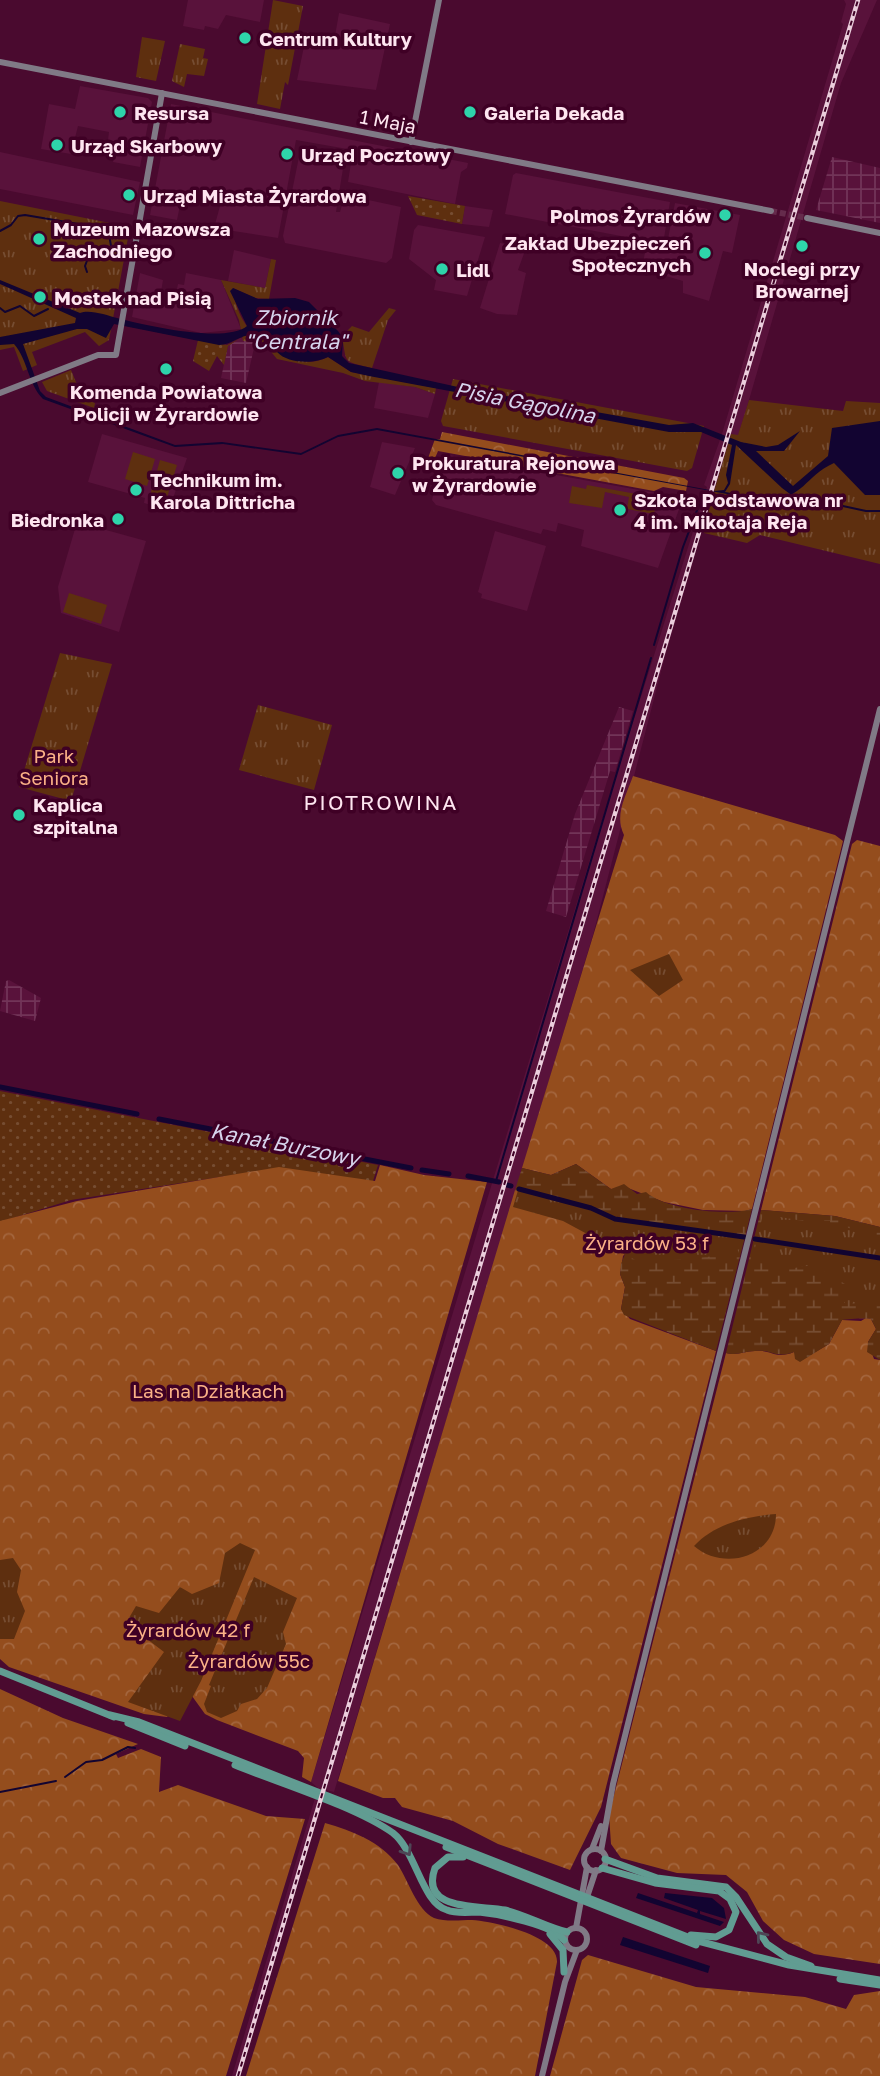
<svg xmlns="http://www.w3.org/2000/svg" width="880" height="2076" viewBox="0 0 880 2076" font-family="'Golos Text',sans-serif">
  <defs>
    <pattern id="industrial-grid" width="8" height="8" patternUnits="userSpaceOnUse" patternTransform="scale(1.75)"><rect width="8" height="8" fill="#59123b"/><path d="M0 4h8M4 0v8" fill="none" stroke="#723458"/></pattern>
    <pattern id="grass-dots" width="8" height="8" patternUnits="userSpaceOnUse" patternTransform="scale(1.75)"><rect width="8" height="8" fill="#5e2f0f"/><path d="M2 2h.1M6 6h.1" fill="none" stroke="#764d32" stroke-width="1.8" stroke-linecap="round"/></pattern>
    <pattern id="forest-crowns" width="20" height="18" patternUnits="userSpaceOnUse" patternTransform="scale(1.75)"><rect width="20" height="18" fill="#944d1d"/><path d="M2 6a3 3 0 1 1 6 0M12 15a3 3 0 1 1 6 0" fill="none" stroke="#a4663e"/></pattern>
    <pattern id="wetland-marsh" width="20" height="14" patternUnits="userSpaceOnUse" patternTransform="scale(1.75)"><rect width="20" height="14" fill="#5e2f0f"/><path d="M1 5h8M5 5V1M11 12h8M15 12V8" fill="none" stroke="#764d32"/></pattern>
    <pattern id="park-tufts" width="24" height="20" patternUnits="userSpaceOnUse" patternTransform="scale(1.75)"><rect width="24" height="20" fill="#5e2f0f"/><path d="M3 7l-1-3M5 7V3M7 7l1-3M15 17l-1-3M17 17v-4M19 17l1-3" fill="none" stroke="#764d32"/></pattern>
  </defs>
  <rect width="100%" height="100%" fill="#4a0a2f"/>
  <g fill="#59123b">
    <polygon points="188,0 264,0 260,22 226,15 218,29 205,26 204,30 183,26"/>
    <polygon points="844,0 877,0 841,83 749,400 738,436 731,434 711,500 665,656 593,935 334,1792 326,1790 240,2076 232,2076 318,1788 311,1782 594,846 707,487 704,485 722,434 843,24 841,22 846,4"/>
    <polygon points="339,13 390,24 376,90 297,80 307,32 335,36"/>
    <polygon points="80,86 148,98 152,102 140,167 113,162 116,146 108,140 109,132 78,126 71,154 41,149 49,104 75,109"/>
    <polygon points="171,104 468,163 467,168 461,172 455,204 348,182 353,150 296,140 278,238 214,228 220,206 215,204 216,198 183,191 177,220 150,215"/>
    <polygon points="304,148 345,156 336,212 340,212 345,195 401,207 392,258 386,263 285,243 283,236 300,152"/>
    <polygon points="0,152 140,182 133,215 0,189"/>
    <polygon points="516,173 670,202 663,244 667,244 675,203 740,215 732,253 723,251 709,301 683,293 683,281 642,269 647,241 505,214 513,175"/>
    <polygon points="465,206 493,210 489,227 462,224"/>
    <polygon points="418,225 485,237 467,296 434,290 436,280 409,259 414,230"/>
    <polygon points="500,243 526,248 518,270 526,273 517,315 497,314 480,308"/>
    <polygon points="234,250 271,259 265,288 228,281"/>
    <polygon points="140,273 163,280 159,304 173,309 178,284 184,285 186,273 221,280 241,329 201,333 132,317"/>
    <polygon points="379,382 415,387 435,394 428,418 374,408"/>
    <polygon points="102,434 187,458 169,510 144,503 145,498 88,482"/>
    <polygon points="382,442 415,448 395,495 370,487"/>
    <polygon points="444,454 507,466 683,498 658,568 581,546 584,530 558,523 556,532 543,529 541,534 436,505 432,500 434,491 442,469 451,470 451,465 442,462"/>
    <polygon points="77,522 146,541 119,632 61,613 58,587"/>
    <polygon points="495,531 546,546 527,611 481,598 482,594 478,592"/>
  </g>
  <g fill="url(#industrial-grid)">
    <polygon points="832,157 880,168 880,223 816,210"/>
    <polygon points="240,338 256,339 246,383 221,378 228,346"/>
    <polygon points="619,707 633,711 615,772 610,771 566,917 546,911 575,814"/>
    <polygon points="9,980 41,998 35,1021 0,1011 6,981"/>
  </g>
  <g fill="url(#grass-dots)">
    <polygon points="408,196 465,206 462,224 417,215"/>
    <polygon points="239,339 228,346 224,365 217,356 209,371 193,361 198,340 227,345"/>
    <polygon points="0,1091 378,1165 373,1181 226,1176 71,1200 0,1222"/>
  </g>
  <g fill="url(#forest-crowns)">
    <polygon points="442,432 684,478 688,481 686,491 663,487 654,491 438,451 433,463 427,461 435,439 440,439"/>
    <path d="M633 776 835 835 843 841 752 1209 745 1211 703 1210 664 1202 628 1188 611 1189 576 1164 551 1175 522 1168 624 835C614 815 626 796 633 776Z"/>
    <polygon points="857,840 880,846 880,1227 835,1216 761,1210 852,844"/>
    <polygon points="380,1165 424,1175 487,1182 311,1782 302,1777 304,1758 298,1751 217,1720 205,1714 192,1696 185,1694 167,1717 144,1714 9,1667 0,1659 0,1221 77,1201 279,1167 375,1181"/>
    <polygon points="515,1190 647,1230 623,1256 620,1274 625,1287 621,1309 630,1319 716,1351 601,1807 570,1870 498,1844 453,1821 402,1807 395,1798 383,1798 338,1781"/>
    <path d="M866 1318 871 1319 876 1329 868 1342 874 1359 880 1360V1964L814 1954 784 1940 763 1921 747 1892 726 1875 677 1873 621 1858 611 1844 609 1815 726 1353C738 1356 744 1351 755 1351 771 1349 775 1360 794 1352L800 1361 829 1344 842 1320 861 1321Z"/>
    <polygon points="0,1689 63,1718 138,1744 116,1754 118,1758 141,1749 161,1757 159,1792 178,1785 266,1816 305,1819 226,2076 0,2076"/>
    <path d="M325 1823C352 1831 380 1841 398 1865 408 1880 417 1910 434 1918 445 1922 461 1920 472 1920 495 1922 558 1935 557 1962L535 2076H246Z"/>
    <polygon points="588,1955 696,1987 805,1997 846,2009 854,1995 880,1991 880,2076 550,2076 582,1960"/>
  </g>
  <g fill="url(#wetland-marsh)">
    <path d="M576 1164 611 1189 624 1184 637 1194 646 1192C666 1210 727 1216 752 1209L716 1351 624 1315 621 1309 625 1287 620 1274 621 1264 627 1249 515 1190 522 1168 551 1175Z"/>
    <path d="M761 1210 835 1216 880 1227V1360L867 1352 868 1342 876 1329 871 1319C867 1318 847 1319 842 1320L829 1344 800 1362 795 1359 794 1352C775 1359 771 1349 755 1351 744 1351 738 1356 726 1353Z"/>
  </g>
  <g fill="url(#park-tufts)">
    <polygon points="273,0 303,6 288,85 285,82 280,109 257,104"/>
    <polygon points="142,37 165,41 156,81 136,77"/>
    <polygon points="180,44 205,49 203,58 208,59 204,76 187,74 184,87 172,81"/>
    <polygon points="0,201 130,227 109,340 99,346 85,332 32,352 37,365 23,371 14,347 0,350"/>
    <path d="M271 259 276 260 269 299 255 298 233 288C235 302 238 313 246 325 252 333 261 335 269 341 287 356 305 369 328 357L351 372 436 388 435 394 415 387 365 381 343 373 277 359 263 342 243 341 239 320 221 280 265 288Z"/>
    <path d="M389 308 396 310 388 320 372 368C342 361 347 364 342 336L352 326 369 332Z"/>
    <polygon points="71,370 83,399 95,403 94,408 47,391 42,382"/>
    <polygon points="453,379 704,426 692,468 687,471 443,426 441,421"/>
    <polygon points="749,400 843,411 846,401 880,403 880,564 760,535 747,543 704,533 710,505 731,434 738,435"/>
    <polygon points="60,653 112,664 71,801 19,787"/>
    <polygon points="258,705 332,725 314,790 239,770"/>
    <polygon points="669,954 683,980 659,996 630,970"/>
    <polygon points="519,1187 617,1217 743,1236 738,1254 641,1263 563,1221 513,1207"/>
    <polygon points="763,1214 803,1221 830,1221 831,1227 847,1227 880,1243 880,1305 844,1303 850,1287 813,1265 782,1270 753,1257"/>
    <path d="M776 1514C776 1557 724 1572 694 1546 714 1524 747 1516 776 1514Z"/>
    <polygon points="240,1543 255,1550 201,1681 180,1721 128,1702 164,1652 126,1623 136,1606 159,1613 180,1587 192,1594 219,1583 225,1553"/>
    <polygon points="13,1558 21,1570 17,1592 25,1611 14,1639 0,1639 0,1560"/>
    <polygon points="254,1577 297,1598 283,1632 286,1644 267,1688 257,1699 241,1704 237,1711 221,1718 207,1712 204,1704 211,1686 209,1685"/>
  </g>
  <g fill="#5e2f0f">
    <polygon points="133,452 155,459 147,486 125,479"/>
    <polygon points="160,460 177,465 165,504 149,499"/>
    <polygon points="587,485 675,501 674,505 656,502 654,514 627,509 629,497 605,492 602,508 569,503 572,486 586,489"/>
    <polygon points="69,593 107,605 101,624 63,612"/>
  </g>
  <g fill="#120431" fill-rule="evenodd">
    <path d="M0 280 80 313C89 309 107 315 117 318 143 325 226 344 247 326L230 291 233 288 258 299 295 298 309 302 338 331 343 338 342 356 349 363 467 389 669 425 693 423 741 442 766 447 778 445 800 431 784 451H756L793 486 828 456 832 428 880 421V495H865L834 463C803 477 806 498 765 501L377 430 338 437 301 455 223 444 175 447 43 399C28 384 28 360 14 344L0 345V337L75 323 76 318 0 284ZM114 324 219 345C232 345 242 333 256 335 266 336 271 345 277 352 288 364 315 364 328 357L351 372 369 376 669 432H701L732 445 726 475 728 483 724 490 715 491 377 428 338 435 301 453 222 442 175 445 46 397 40 391 23 344 77 329H87L106 338ZM736 445 782 488 790 494 767 499 725 492 730 484Z"/>
    <polygon points="638,1893 697,1913 698,1910 664,1898 665,1893 712,1898 724,1908 726,1919 700,1911 700,1914 724,1922 720,1926 636,1898"/>
    <polygon points="623,1937 710,1966 708,1973 620,1945"/>
  </g>
  <g fill="none" stroke-linecap="round" stroke-linejoin="round">
    <g stroke="#120431" stroke-width="2">
      <polyline points="0,231 11,225 18,216 25,215 84,225 91,232 109,234 111,246 103,255 88,258 85,266 87,272"/>
      <polyline points="0,308 5,312 20,306 34,316 48,309"/>
      <polyline points="815,500 866,511 880,511"/>
      <polyline points="654,645 683,547 699,505"/>
      <polyline points="496,1181 651,658"/>
      <polyline points="65,1777 86,1762 102,1760 128,1747 135,1748"/>
      <polyline points="0,1792 56,1781"/>
    </g>
    <g stroke="#120431" stroke-width="5">
      <polyline points="0,1087 137,1114"/>
      <polyline points="159,1119 411,1168"/>
      <polyline points="422,1170 449,1174"/>
      <polyline points="468,1176 499,1182"/>
      <polyline points="507,1185 511,1186"/>
      <polyline points="519,1189 591,1208 615,1219 744,1237"/>
      <polyline points="755,1239 880,1258"/>
    </g>
    <polyline stroke="#652b4c" stroke-width="6" stroke-dasharray="6 3" stroke-linecap="butt" points="771,211 807,218"/>
    <g stroke="#807a86" stroke-width="6">
      <polyline points="0,62 771,211"/>
      <polyline points="411,142 439,0"/>
      <polyline points="807,218 880,233"/>
      <polyline points="0,393 98,355 116,355 162,93"/>
      <polyline points="592,1849 601,1826"/>
      <circle cx="595" cy="1860" r="11"/>
      <polyline points="601,1851 613,1784 880,709"/>
      <polyline points="586,1900 596,1870"/>
      <circle cx="576" cy="1939" r="11"/>
      <polyline points="576,1928 587,1867"/>
      <polyline points="542,2076 565,1982 577,1950"/>
    </g>
    <g stroke="#619c92" stroke-width="7">
      <polyline points="0,1671 114,1717"/>
      <polyline points="110,1715 139,1722 698,1941 789,1965 880,1980"/>
      <polyline points="128,1723 185,1746"/>
      <path d="M235 1765C279 1783 357 1807 393 1833 416 1851 422 1903 447 1910 457 1914 469 1912 479 1912 499 1914 553 1925 564 1940"/>
      <polyline points="446,1847 696,1945"/>
      <path d="M463 1857H448L435 1868C419 1912 480 1905 505 1910 526 1915 546 1927 567 1932"/>
      <polyline points="605,1859 657,1878 726,1887 736,1897 767,1944 786,1957 811,1966"/>
      <polyline points="602,1868 655,1883 719,1891 730,1899 736,1912 729,1930 716,1937 691,1935"/>
      <polyline points="550,1934 563,1950 564,1972"/>
      <polyline points="840,1979 880,1985"/>
    </g>
    <defs>
      <polyline id="rail" points="238,2076 858,0"/>
    </defs>
    <use href="#rail" stroke="#ebcedc" stroke-width="4.5"/>
    <use href="#rail" stroke="#3f0025" stroke-width="2" stroke-dasharray="5" stroke-linecap="butt"/>
  </g>
  <defs><path id="oneway-chevron" d="M-2-3.5L2.5 0L-2 3.5" fill="none" stroke-width="1.6" stroke-linecap="round" stroke-linejoin="round" transform="scale(1.75)"/></defs>
  <g stroke="#4e4656">
    <use href="#oneway-chevron" transform="translate(407 1851) rotate(57)"/>
    <use href="#oneway-chevron" transform="translate(761 1936) rotate(-129)"/>
  </g>
  <g fill="#2ed4aa" stroke="#3f0025" stroke-width="2.5">
    <circle cx="245" cy="38" r="7"/>
    <circle cx="120" cy="112" r="7"/>
    <circle cx="470" cy="112" r="7"/>
    <circle cx="57" cy="145" r="7"/>
    <circle cx="287" cy="154" r="7"/>
    <circle cx="129" cy="195" r="7"/>
    <circle cx="725" cy="215" r="7"/>
    <circle cx="39" cy="239" r="7"/>
    <circle cx="802" cy="246" r="7"/>
    <circle cx="705" cy="253" r="7"/>
    <circle cx="442" cy="269" r="7"/>
    <circle cx="40" cy="297" r="7"/>
    <circle cx="166" cy="369" r="7"/>
    <circle cx="398" cy="473" r="7"/>
    <circle cx="136" cy="490" r="7"/>
    <circle cx="620" cy="510" r="7"/>
    <circle cx="118" cy="519" r="7"/>
    <circle cx="19" cy="815" r="7"/>
  </g>
  <g text-anchor="middle" dominant-baseline="central" stroke-width="7" stroke-linejoin="round" paint-order="stroke">
    <g font-size="19" font-weight="bold" fill="#fee5f0" stroke="#3f0025" text-anchor="start">
      <text x="259" y="38">Centrum Kultury</text>
      <text x="134" y="112">Resursa</text>
      <text x="484" y="112">Galeria Dekada</text>
      <text x="71" y="145">Urząd Skarbowy</text>
      <text x="301" y="154">Urząd Pocztowy</text>
      <text x="143" y="195">Urząd Miasta Żyrardowa</text>
      <text x="711" y="215" text-anchor="end">Polmos Żyrardów</text>
      <text x="53" y="228">Muzeum Mazowsza<tspan x="53" dy="22">Zachodniego</tspan></text>
      <text x="691" y="242" text-anchor="end">Zakład Ubezpieczeń<tspan x="691" dy="22">Społecznych</tspan></text>
      <text x="802" y="268" text-anchor="middle">Noclegi przy<tspan x="802" dy="22">Browarnej</tspan></text>
      <text x="456" y="269">Lidl</text>
      <text x="54" y="297">Mostek nad Pisią</text>
      <text x="166" y="391" text-anchor="middle">Komenda Powiatowa<tspan x="166" dy="22">Policji w Żyrardowie</tspan></text>
      <text x="412" y="462">Prokuratura Rejonowa<tspan x="412" dy="22">w Żyrardowie</tspan></text>
      <text x="150" y="479">Technikum im.<tspan x="150" dy="22">Karola Dittricha</tspan></text>
      <text x="634" y="499">Szkoła Podstawowa nr<tspan x="634" dy="22">4 im. Mikołaja Reja</tspan></text>
      <text x="104" y="519" text-anchor="end">Biedronka</text>
      <text x="33" y="804">Kaplica<tspan x="33" dy="22">szpitalna</tspan></text>
    </g>
    <g font-size="19" fill="#fee5f0" stroke="#3f0025">
      <text transform="translate(388 121) rotate(11)">1 Maja</text>
    </g>
    <g font-size="19" fill="#fbb187" stroke="#3f0025">
      <text x="54" y="755">Park<tspan x="54" dy="22">Seniora</tspan></text>
      <text x="647" y="1242">Żyrardów 53 f</text>
      <text x="208" y="1390">Las na Działkach</text>
      <text x="188" y="1629">Żyrardów 42 f</text>
      <text x="249" y="1660">Żyrardów 55c</text>
    </g>
    <g font-size="21" font-style="italic" fill="#d6d3ec" stroke="#3f0025">
      <text x="296" y="317">Zbiornik<tspan x="296" dy="24">"Centrala"</tspan></text>
      <text transform="translate(525 402) rotate(11)">Pisia Gągolina</text>
      <text transform="translate(285 1144) rotate(11)">Kanał Burzowy</text>
    </g>
    <g font-size="21" letter-spacing="2" fill="#fee5f0" stroke="#3f0025">
      <text x="381" y="802">PIOTROWINA</text>
    </g>
  </g>
</svg>
